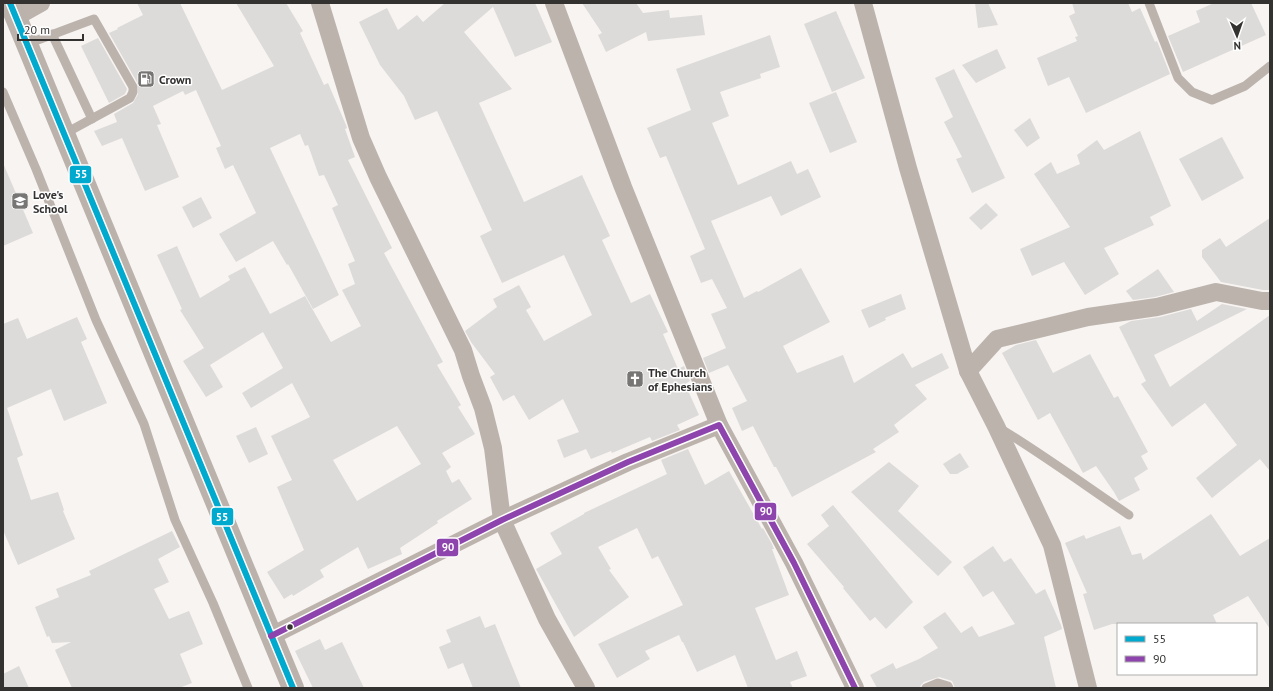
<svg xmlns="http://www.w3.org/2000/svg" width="1273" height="691" viewBox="0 0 1273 691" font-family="'PT Sans',sans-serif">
  <rect width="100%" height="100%" fill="#f7f4f2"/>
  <g fill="#dddbd9" fill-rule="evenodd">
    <path d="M137 3H180L222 90 274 66 236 3H286L303 31 300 33 324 85 328 83 346 125 347 128 345 129 355 157 348 160 392 248 384 253 443 362 437 365 461 405 458 407 475 434 442 453 451 467 446 471 452 483 459 479 472 499 437 521 438 523 400 548 402 554 368 569 358 547 320 570 324 577 293 596 292 594 284 599 267 572 304 550 277 487 292 480 271 436 310 417 292 383 251 408 242 393 283 368 263 332 210 365 223 387 206 397 183 361 204 348 180 310 182 309 157 255 177 246 200 298 230 280 228 276 245 267 270 314 305 296 331 342 361 326 342 290 355 284 348 264 355 261 332 208 338 205 324 175 319 176 308 145 305 146 300 134 270 148 339 295 313 309 288 264 287 265 273 241 236 262 219 234 256 213 233 165 225 169 216 148 221 146 196 90 185 95 183 91 153 106 161 124 157 125 179 177 145 191 122 138 102 146 94 131 117 122 114 114 133 103 138 94V84L109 33 118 29 117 28 143 15ZM397 426 421 464 357 501 333 460Z"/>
    <polygon points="445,3 535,3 552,42 515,57 493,7 464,32 512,89 479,103 524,202 582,175 610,236 602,240 631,303 650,294 668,332 663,334 678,369 684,366 690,381 685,384 699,415 677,425 680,430 652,441 650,437 612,453 611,451 591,459 586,449 564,458 557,440 579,432 563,399 529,420 514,395 503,401 490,377 495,374 471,342 465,331 497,307 493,299 519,285 531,307 526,310 544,341 592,315 564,255 502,283 480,236 492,230 437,111 415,120 404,96 380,65 359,22 387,8 398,30 417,15 423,22"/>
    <polygon points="582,3 636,3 643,13 669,10 670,18 702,15 705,35 648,41 646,32 606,52 598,35 602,33"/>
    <polygon points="975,3 988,3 998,25 978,28"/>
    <polygon points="1072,3 1128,3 1132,12 1140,8 1155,42 1157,41 1170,74 1086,113 1069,77 1048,86 1037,58 1077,41 1075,37 1078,36 1069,16 1075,13"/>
    <polygon points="1214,3 1251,3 1266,35 1183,72 1168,36 1200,22 1196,11"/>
    <polygon points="836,11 865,78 832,92 804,24"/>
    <polygon points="770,35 780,67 760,74 761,78 720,92 729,116 712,123 738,185 791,161 797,174 808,169 821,197 781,216 771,196 711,221 744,298 757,291 758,292 801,268 830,322 783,346 797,373 843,355 854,383 903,353 912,368 942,353 949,368 915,385 927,399 894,425 899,432 873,449 876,452 792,497 776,467 774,467 753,426 742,431 732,408 747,401 728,365 709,373 703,358 726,348 711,314 727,308 712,279 701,283 690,256 705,249 666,156 660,158 647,128 691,110 676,69"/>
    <polygon points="98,38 127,89 125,94 109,103 81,46"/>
    <polygon points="997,49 1006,68 976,83 962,65"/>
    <polygon points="954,69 1005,178 972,193 956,159 962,157 944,122 953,117 935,78"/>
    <polygon points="836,92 857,142 830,153 809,103"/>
    <polygon points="1030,118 1040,138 1027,147 1014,130"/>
    <polygon points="1140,131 1171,206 1150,217 1154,225 1104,248 1119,274 1085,295 1064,262 1032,276 1020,249 1070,227 1034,174 1051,162 1057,174 1080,164 1077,155 1097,140 1104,150"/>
    <polygon points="1222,137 1244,178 1202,201 1179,159"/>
    <polygon points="3,163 33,233 3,246"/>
    <polygon points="201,197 212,218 193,228 182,207"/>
    <polygon points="986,203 998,215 981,230 969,218"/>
    <polygon points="1270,218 1270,290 1263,290 1221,282 1202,257 1202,250 1220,238 1226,247"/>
    <polygon points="1158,269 1174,292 1155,297 1133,300 1126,291"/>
    <polygon points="901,294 906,309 885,318 886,320 869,328 861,310"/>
    <polygon points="1222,304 1247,309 1154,355 1170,387 1270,315 1270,471 1260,459 1212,498 1196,478 1237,445 1205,403 1172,427 1141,384 1146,381 1119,327 1131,321 1160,317 1191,309 1197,321"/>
    <polygon points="77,317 87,339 81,342 107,403 64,421 51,389 7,408 23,455 17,458 31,500 58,492 64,510 63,511 75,539 18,565 3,530 3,324 18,318 27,339"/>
    <polygon points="1036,340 1053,373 1090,354 1114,398 1118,396 1148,452 1141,456 1148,469 1134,478 1140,490 1119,501 1114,492 1096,466 1083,473 1050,413 1038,420 1002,353 1016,345"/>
    <polygon points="256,427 268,454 249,463 236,436"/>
    <polygon points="688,449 705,485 729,471 762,529 763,528 772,544 774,549 772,549 789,595 755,608 776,660 797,651 807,676 790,682 793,688 748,688 735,655 697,672 683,642 682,642 679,635 645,651 650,659 617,678 598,644 683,605 658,556 652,559 637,528 598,547 611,569 609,570 629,597 574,637 536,569 562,554 550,533 584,514 584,513 667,474 661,460"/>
    <polygon points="960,453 969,467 957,474 950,474 943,464"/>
    <polygon points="889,462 919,486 898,511 952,562 938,576 851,492"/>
    <polygon points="833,505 913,602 886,629 875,617 870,621 843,588 844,587 807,544 829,526 821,515"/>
    <polygon points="1211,514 1240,556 1270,538 1270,629 1248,596 1213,615 1217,624 1112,624 1094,630 1083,594 1087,593 1065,543 1084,535 1086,539 1120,526 1132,555 1141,553 1143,560"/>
    <polygon points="172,531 180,547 158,559 169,582 154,589 169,619 189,611 203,644 180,654 192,683 179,688 72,688 55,650 71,642 52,643 49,636 47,637 35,607 59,597 56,589 91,575 89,571"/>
    <polygon points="993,546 1004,562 1011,558 1036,594 1045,589 1061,625 1062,629 1044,637 1056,688 955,688 952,681 939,677 924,682 921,685 920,688 877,688 870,675 893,663 896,669 919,659 938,648 923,627 945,612 961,633 972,626 979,637 1015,624 993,591 983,597 963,567"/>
    <polygon points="480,616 485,628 495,624 521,688 473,688 463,663 448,669 439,647 451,642 446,630"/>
    <polygon points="320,639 325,650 342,642 364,688 313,688 295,651"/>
    <polygon points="19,666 29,688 3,688 3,674"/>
  </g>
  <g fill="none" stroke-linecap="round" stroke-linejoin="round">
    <g stroke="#bdb3ad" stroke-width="9">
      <polyline points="1149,3 1178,78 1192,92 1212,100 1245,86 1270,66"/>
      <polyline points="52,34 92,119"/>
      <polyline points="27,44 94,19 133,87 133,92 130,98 64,134"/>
      <polyline points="3,92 36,169 96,320 144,424 175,520 213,603 248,688"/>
      <path d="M1001 429C1045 456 1086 486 1129 515"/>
      <polyline points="926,688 938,683 948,686 949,688"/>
    </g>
    <g stroke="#bdb3ad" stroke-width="18">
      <polyline points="320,3 361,138 378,177 463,350 471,376 483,408 493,448 502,520 547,619 586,688"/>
      <polyline points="554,3 623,187 719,425"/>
      <polyline points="863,3 908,168 968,371 996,426 1052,545 1088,688"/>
      <polyline points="16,17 41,3"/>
      <polyline points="968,371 997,339 1088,317 1157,307 1216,292 1262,301 1270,301"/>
      <polyline points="271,636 502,520 628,462 719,425 794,563 855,688"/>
    </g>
    <polyline stroke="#bcb2ac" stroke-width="22" points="10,3 293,688"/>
    <defs>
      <polyline id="bus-1" points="10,3 293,688"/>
      <polyline id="bus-2" points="271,636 502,520 628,462 719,425 794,563 855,688"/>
    </defs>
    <use href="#bus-1" stroke="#fff" stroke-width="9"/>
    <use href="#bus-2" stroke="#fff" stroke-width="9"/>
    <use href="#bus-1" stroke="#00a9ce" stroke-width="6"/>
    <use href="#bus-2" stroke="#8e44ad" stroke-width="6"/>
  </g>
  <defs>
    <symbol id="fuel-square" viewBox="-11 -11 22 22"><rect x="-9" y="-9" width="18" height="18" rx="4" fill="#787675" stroke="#fff"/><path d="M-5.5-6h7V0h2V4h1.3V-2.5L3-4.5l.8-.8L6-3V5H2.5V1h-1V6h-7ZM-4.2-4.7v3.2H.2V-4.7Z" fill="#fff"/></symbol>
    <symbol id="school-square" viewBox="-11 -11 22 22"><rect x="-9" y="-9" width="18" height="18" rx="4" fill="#787675" stroke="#fff"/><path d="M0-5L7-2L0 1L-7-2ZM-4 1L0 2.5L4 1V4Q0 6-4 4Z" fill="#fff"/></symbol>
    <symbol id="church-square" viewBox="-11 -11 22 22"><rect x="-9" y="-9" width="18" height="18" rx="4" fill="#787675" stroke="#fff"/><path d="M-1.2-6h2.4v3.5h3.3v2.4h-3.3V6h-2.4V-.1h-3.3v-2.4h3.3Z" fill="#fff"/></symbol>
  </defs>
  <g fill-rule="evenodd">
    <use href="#fuel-square" x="136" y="69" width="20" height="20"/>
    <use href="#school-square" x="10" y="191" width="20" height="20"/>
    <use href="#church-square" x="625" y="369" width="20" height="20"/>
  </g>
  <circle fill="#343231" stroke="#fff" stroke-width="1.5" cx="290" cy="627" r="3.5"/>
  <g text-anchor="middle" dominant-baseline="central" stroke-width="3" stroke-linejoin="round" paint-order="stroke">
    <g font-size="12" font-weight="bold" fill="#343231" stroke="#fff" text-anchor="start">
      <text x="159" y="79">Crown</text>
      <text x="33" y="194">Love's<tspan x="33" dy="14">School</tspan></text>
      <text x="648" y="372">The Church<tspan x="648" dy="14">of Ephesians</tspan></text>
    </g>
  </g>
  <g stroke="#fff" stroke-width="1.5">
    <rect x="69" y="165" width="23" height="19" rx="4" fill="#00a9ce"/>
    <rect x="754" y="502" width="23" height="19" rx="4" fill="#8e44ad"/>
    <rect x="211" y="507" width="23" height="19" rx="4" fill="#00a9ce"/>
    <rect x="436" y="538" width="23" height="19" rx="4" fill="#8e44ad"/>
  </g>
  <g font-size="11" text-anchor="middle" font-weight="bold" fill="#fff">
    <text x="81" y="178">55</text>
    <text x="766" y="515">90</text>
    <text x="222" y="521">55</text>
    <text x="448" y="551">90</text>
  </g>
  <rect width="1273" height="691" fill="none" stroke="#343231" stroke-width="8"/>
  <rect x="1117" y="623" width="140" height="52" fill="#ffffff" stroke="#aeadad"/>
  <rect x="1125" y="636" width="20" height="6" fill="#00a9ce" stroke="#aeadad"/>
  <text x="1153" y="643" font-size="12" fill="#343231">55</text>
  <rect x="1125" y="656" width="20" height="6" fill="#8e44ad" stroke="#aeadad"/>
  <text x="1153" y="663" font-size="12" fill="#343231">90</text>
  <g transform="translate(1237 36) rotate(178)" stroke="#ffffff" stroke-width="3" paint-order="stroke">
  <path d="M0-3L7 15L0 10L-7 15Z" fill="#343231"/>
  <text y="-6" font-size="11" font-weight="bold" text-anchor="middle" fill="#343231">N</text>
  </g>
  <path d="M18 34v6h65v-6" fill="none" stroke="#343231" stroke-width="2"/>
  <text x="24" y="34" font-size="12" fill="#343231" stroke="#ffffff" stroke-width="3" paint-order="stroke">20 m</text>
</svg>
